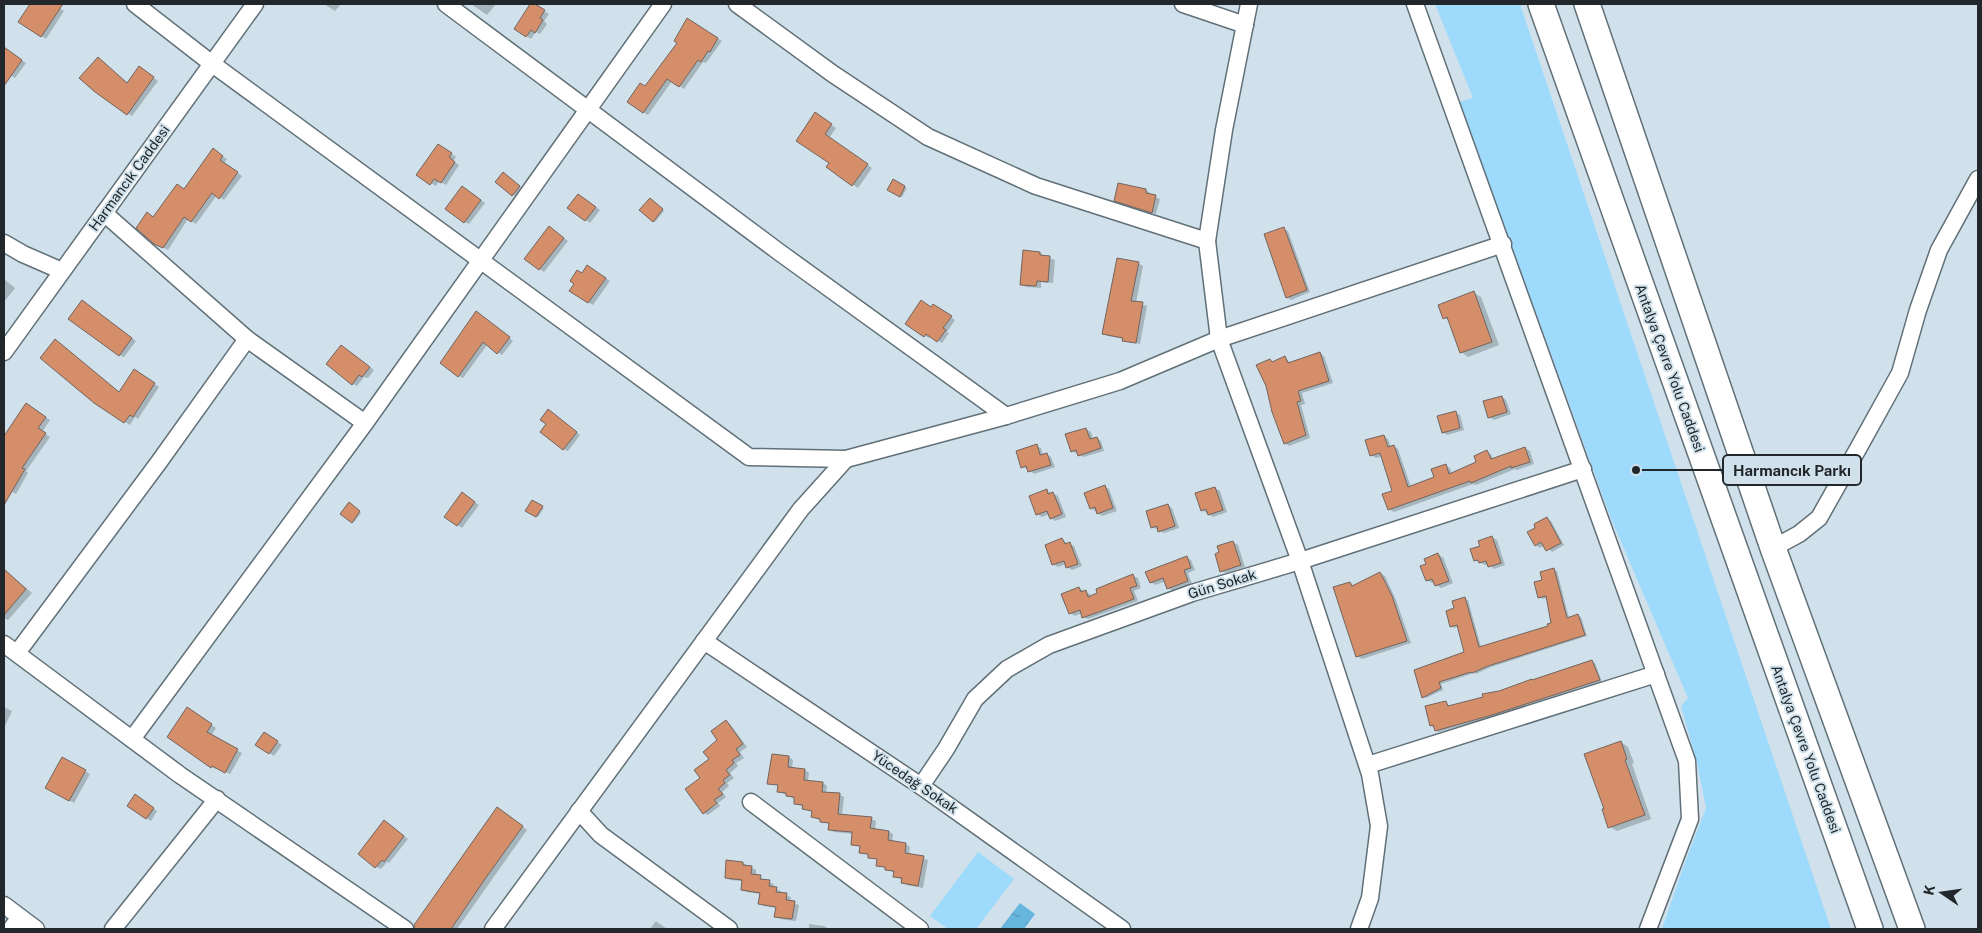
<svg xmlns="http://www.w3.org/2000/svg" width="1982" height="933" viewBox="0 0 1982 933" font-family="'Public Sans',sans-serif">
  <defs>
    <pattern id="water-ripples" width="26" height="14" patternUnits="userSpaceOnUse" patternTransform="scale(1.25)"><rect width="26" height="14" fill="#66b6e0"/><path d="M2 4q2-2 4 0t4 0M15 11q2-2 4 0t4 0" fill="none" stroke="#5494b6"/></pattern>
  </defs>
  <rect width="100%" height="100%" fill="#d0e1eb"/>
  <g fill="#9ddafc">
    <polygon points="1435,4 1520,4 1831,929 1662,929 1683,868 1706,808 1697,763 1681,706 1688,698 1610,516 1517,261 1456,103 1473,98"/>
    <polygon points="978,852 1014,879 976,929 948,929 930,916"/>
  </g>
  <polygon fill="url(#water-ripples)" points="1020,903 1035,914 1024,929 1000,929"/>
  <g fill="#0003">
    <polygon points="32,4 53,4 64,11 46,39 20,22"/>
    <polygon points="324,4 341,4 335,11"/>
    <polygon points="471,4 496,4 487,15"/>
    <polygon points="532,4 549,14 544,21 547,24 540,34 536,32 531,39 515,28"/>
    <polygon points="688,20 722,41 706,63 703,62 684,89 672,81 648,115 643,112 646,87 679,43"/>
    <polygon points="4,48 26,63 15,78 4,71"/>
    <polygon points="99,59 128,83 144,70 158,81 132,116 96,91"/>
    <polygon points="820,117 836,128 829,138 872,168 858,188 827,167 830,163"/>
    <polygon points="443,148 456,157 453,161 459,165 446,185 439,181 436,186 418,175"/>
    <polygon points="217,153 227,159 224,163 242,176 224,200 217,195 196,224 188,219 168,250 155,243 154,218 184,191"/>
    <polygon points="505,175 521,188 515,196 497,182"/>
    <polygon points="893,181 907,188 902,197 889,189"/>
    <polygon points="467,190 485,203 469,224 465,222"/>
    <polygon points="1146,190 1150,193 1150,195 1160,199 1156,214 1120,203"/>
    <polygon points="583,198 600,210 590,223 569,208"/>
    <polygon points="652,200 664,211 655,222 653,221"/>
    <polygon points="1283,229 1288,231 1310,292 1291,300 1287,297"/>
    <polygon points="554,231 568,241 544,272 540,269"/>
    <polygon points="1024,252 1040,253 1045,257 1055,260 1053,283 1041,282 1041,288 1026,287 1021,284"/>
    <polygon points="1139,264 1143,266 1136,303 1147,306 1140,344 1128,342 1124,339 1108,336 1104,334"/>
    <polygon points="592,269 610,281 593,305 588,302 582,275"/>
    <polygon points="4,279 15,288 4,302"/>
    <polygon points="1474,293 1481,297 1499,345 1468,357 1461,352 1450,321 1444,318"/>
    <polygon points="87,304 136,341 124,357 119,355"/>
    <polygon points="938,308 955,320 947,332 949,333 942,343 931,336 929,338 925,336"/>
    <polygon points="481,316 513,341 502,355 487,345 463,378 459,376"/>
    <polygon points="56,341 120,393 139,373 159,387 138,419 135,417 130,425 95,402"/>
    <polygon points="346,349 374,370 368,378 364,377 357,386 353,384"/>
    <polygon points="1320,353 1324,356 1333,383 1302,393 1305,404 1301,405 1310,438 1289,446 1285,443 1270,360 1274,362 1285,358 1291,363"/>
    <polygon points="1502,397 1506,400 1511,414 1494,420 1489,417"/>
    <polygon points="31,407 50,420 42,432 50,437 26,471 28,473 16,494 4,487 4,454"/>
    <polygon points="1455,412 1460,415 1464,430 1447,435 1443,432"/>
    <polygon points="553,413 580,435 568,451 563,449 547,424"/>
    <polygon points="1086,429 1091,432 1093,439 1097,438 1101,441 1104,451 1083,457 1072,451"/>
    <polygon points="1383,436 1388,439 1391,447 1394,446 1398,449 1411,487 1436,478 1445,465 1450,468 1452,474 1478,463 1487,452 1491,454 1493,459 1525,448 1530,451 1534,464 1517,470 1515,469 1476,485 1473,484 1394,512 1389,509 1394,491 1383,456 1376,458 1371,455"/>
    <polygon points="1036,446 1041,448 1043,455 1047,454 1051,457 1055,467 1034,474 1028,469 1022,467"/>
    <polygon points="1105,487 1109,489 1117,511 1102,516 1091,508"/>
    <polygon points="1215,488 1220,491 1227,512 1213,517 1202,510"/>
    <polygon points="1047,491 1058,496 1066,517 1055,521 1051,518 1049,514 1042,517 1037,514"/>
    <polygon points="466,496 479,505 462,528 445,516"/>
    <polygon points="532,501 544,508 538,517 527,510"/>
    <polygon points="349,504 361,513 354,522 342,514"/>
    <polygon points="1168,505 1172,508 1179,528 1164,533 1152,527"/>
    <polygon points="1547,519 1551,521 1564,545 1552,552 1545,545 1540,548 1536,545 1537,528"/>
    <polygon points="1492,537 1497,540 1505,565 1494,569 1488,564 1485,565 1475,560 1481,546"/>
    <polygon points="1062,539 1068,544 1074,546 1082,566 1072,570 1067,567 1066,564 1058,567 1053,564"/>
    <polygon points="1233,542 1238,545 1245,567 1226,573 1221,571"/>
    <polygon points="1438,555 1443,557 1453,583 1441,588 1436,585 1435,582 1432,583 1427,580 1428,565"/>
    <polygon points="1186,557 1191,560 1195,570 1188,573 1192,584 1173,591 1168,588 1166,581 1155,585 1151,582"/>
    <polygon points="4,569 32,593 8,620 4,618"/>
    <polygon points="1554,570 1557,571 1569,618 1578,616 1581,617 1587,636 1491,667 1476,674 1474,673 1441,684 1443,690 1426,698 1423,697 1466,653 1459,626 1454,628 1451,626 1455,609 1465,599 1468,600 1481,647 1549,626 1552,624 1547,598 1543,599 1539,597 1543,581"/>
    <polygon points="1380,573 1385,576 1396,600 1411,643 1362,659 1357,656 1350,583 1354,586"/>
    <polygon points="1133,576 1138,578 1141,588 1134,591 1138,601 1088,619 1083,617 1082,613 1075,616 1070,613 1079,588 1090,594 1091,597"/>
    <polygon points="1592,662 1595,663 1602,682 1495,716 1438,732 1431,725 1446,703 1450,707 1485,698"/>
    <polygon points="4,707 12,711 4,728"/>
    <polygon points="192,711 216,728 211,736 242,753 230,774 217,767 216,769 212,767 169,737"/>
    <polygon points="726,721 730,724 747,747 740,752 744,758 736,763 738,766 730,773 734,778 727,783 729,786 722,792 726,797 718,803 720,806 708,815 704,813 701,778"/>
    <polygon points="268,736 282,745 274,756 257,744"/>
    <polygon points="1621,742 1628,747 1634,763 1632,764 1651,819 1617,831 1610,827"/>
    <polygon points="773,755 789,757 793,760 792,769 805,770 809,773 808,781 823,783 827,786 826,793 840,795 844,797 842,815 871,819 876,821 875,830 889,832 893,834 892,842 905,844 910,847 909,855 928,860 923,888 907,885 903,882 903,880 895,877 895,873 878,865 879,860 861,852 861,847 852,844 854,834 834,832 829,829 830,824 812,817 813,812 795,803 795,799 778,791 779,786 769,783"/>
    <polygon points="62,759 90,774 74,803 47,788"/>
    <polygon points="139,799 157,811 151,821 146,818"/>
    <polygon points="502,811 527,830 457,929 419,929 416,927"/>
    <polygon points="389,824 408,839 389,863 387,862 381,869 376,867"/>
    <polygon points="743,863 756,870 756,876 774,884 773,888 781,891 781,894 791,897 790,902 799,905 796,921 780,919 776,916 777,908 764,906 759,903 761,894 747,892 742,890 743,881 730,880 726,877"/>
    <polygon points="656,921 660,924 667,929 650,929"/>
    <polygon points="809,924 824,926 829,929 809,929"/>
  </g>
  <g fill="#d48e6a" stroke="#73645d">
    <polygon points="30,4 63,4 41,37 18,22"/>
    <polygon points="530,4 535,4 545,10 540,18 543,20 535,33 531,30 526,37 514,29"/>
    <polygon points="687,18 718,38 710,52 708,51 701,62 698,60 679,87 667,79 643,113 627,102 640,83 645,86 677,43 674,41"/>
    <polygon points="4,47 22,60 4,86"/>
    <polygon points="98,57 127,83 139,66 154,77 127,115 95,92 79,78"/>
    <polygon points="815,112 832,124 825,134 868,164 852,186 826,167 829,163 796,141"/>
    <polygon points="438,144 452,153 449,157 455,162 441,183 434,179 430,185 416,175"/>
    <polygon points="213,148 223,156 220,160 238,172 219,199 212,193 191,222 184,217 163,248 154,244 136,228 147,212 153,217 177,184 184,189"/>
    <polygon points="503,172 520,186 512,196 495,182"/>
    <polygon points="893,179 905,186 900,197 887,190"/>
    <polygon points="1118,183 1146,189 1146,193 1156,195 1152,213 1114,201"/>
    <polygon points="462,186 481,200 464,223 445,209"/>
    <polygon points="578,194 596,207 585,221 567,208"/>
    <polygon points="650,198 663,209 653,222 639,210"/>
    <polygon points="549,226 564,238 539,270 524,259"/>
    <polygon points="1284,227 1307,290 1286,298 1264,234"/>
    <polygon points="1023,250 1040,252 1040,255 1050,256 1048,282 1037,281 1036,286 1020,285"/>
    <polygon points="1117,258 1139,262 1131,301 1143,302 1136,343 1122,341 1123,338 1102,334"/>
    <polygon points="587,265 606,278 588,303 569,291 574,284 570,281 577,270 582,273"/>
    <polygon points="1474,291 1492,342 1460,353 1447,317 1443,319 1438,305"/>
    <polygon points="82,300 132,338 119,356 68,319"/>
    <polygon points="921,300 931,307 933,304 952,316 943,328 946,330 937,342 926,334 924,337 905,324"/>
    <polygon points="476,311 510,337 497,354 483,342 458,377 440,363"/>
    <polygon points="55,339 119,392 134,369 155,383 133,417 130,415 124,423 94,403 40,358"/>
    <polygon points="341,345 370,367 362,377 359,375 352,385 326,364"/>
    <polygon points="1320,352 1329,381 1298,391 1301,401 1297,402 1306,435 1284,444 1272,412 1266,386 1256,365 1270,359 1272,362 1285,356 1288,363"/>
    <polygon points="1502,396 1507,412 1488,418 1483,401"/>
    <polygon points="26,403 46,417 38,428 46,433 22,468 25,469 4,505 4,436"/>
    <polygon points="548,409 577,432 563,450 540,432 546,424 540,420"/>
    <polygon points="1456,411 1460,428 1442,433 1437,416"/>
    <polygon points="1086,428 1090,439 1097,437 1101,448 1078,456 1076,450 1071,452 1065,434"/>
    <polygon points="1384,435 1388,447 1394,445 1408,487 1434,477 1431,469 1446,464 1449,474 1476,462 1474,456 1487,450 1491,459 1525,447 1530,462 1511,468 1511,466 1471,483 1470,481 1388,510 1382,494 1392,491 1380,453 1370,456 1365,440"/>
    <polygon points="1037,444 1040,455 1047,453 1051,465 1028,472 1026,466 1021,468 1016,451"/>
    <polygon points="1105,485 1113,508 1097,514 1095,507 1090,509 1084,493"/>
    <polygon points="1215,487 1223,510 1208,515 1206,509 1201,511 1195,493"/>
    <polygon points="1047,489 1048,494 1053,492 1062,514 1050,519 1047,511 1036,515 1029,496"/>
    <polygon points="462,492 475,502 457,526 444,517"/>
    <polygon points="532,500 543,506 536,517 525,511"/>
    <polygon points="349,502 360,511 352,523 340,514"/>
    <polygon points="1168,504 1175,526 1158,532 1157,526 1151,528 1146,511"/>
    <polygon points="1547,517 1561,543 1546,551 1541,542 1535,546 1527,532 1535,528 1534,524"/>
    <polygon points="1492,536 1501,563 1488,567 1486,561 1479,563 1478,560 1474,561 1470,549 1480,546 1478,541"/>
    <polygon points="1062,538 1065,544 1070,542 1078,564 1066,568 1064,561 1052,565 1045,545"/>
    <polygon points="1233,541 1241,565 1220,572 1215,554 1219,552 1217,546"/>
    <polygon points="1438,553 1449,581 1435,586 1432,579 1426,581 1420,566 1426,564 1424,559"/>
    <polygon points="1187,556 1191,568 1184,570 1188,581 1167,589 1163,578 1150,583 1145,572"/>
    <polygon points="1554,568 1567,618 1578,614 1585,635 1488,666 1472,673 1471,672 1439,682 1441,688 1422,698 1414,670 1464,652 1457,625 1450,627 1446,611 1454,608 1452,601 1465,597 1479,647 1548,626 1547,624 1551,623 1546,596 1538,598 1534,582 1542,580 1540,572"/>
    <polygon points="4,569 26,589 4,615"/>
    <polygon points="1380,572 1392,596 1407,641 1356,657 1333,587 1350,582 1352,586"/>
    <polygon points="1133,574 1137,586 1130,588 1134,599 1082,618 1080,610 1069,614 1061,594 1079,587 1081,592 1086,590 1088,597 1097,593 1096,589"/>
    <polygon points="1592,660 1600,680 1492,715 1435,731 1433,725 1430,726 1425,706 1446,701 1448,706 1483,697 1482,694 1499,691 1532,679 1532,680"/>
    <polygon points="187,707 212,724 207,732 238,749 225,773 212,766 211,768 167,737"/>
    <polygon points="726,720 743,744 736,749 740,755 732,760 734,763 726,770 730,775 723,780 725,783 718,789 723,794 714,800 717,803 703,814 685,789 700,778 694,770 709,759 703,752 717,740 711,731"/>
    <polygon points="264,732 278,741 269,754 255,745"/>
    <polygon points="1621,741 1627,759 1625,760 1645,815 1608,828 1602,809 1604,809 1584,754"/>
    <polygon points="772,754 789,756 788,767 805,769 804,780 823,782 822,792 840,793 838,814 872,817 870,828 889,831 888,840 906,843 905,853 924,856 918,886 901,883 902,878 893,877 894,871 885,870 885,867 876,866 877,859 868,858 868,854 859,853 860,846 851,845 852,832 828,830 829,823 820,822 820,819 811,817 812,811 802,809 803,805 794,804 794,797 786,796 786,793 777,792 778,785 767,784"/>
    <polygon points="62,757 86,770 69,801 45,788"/>
    <polygon points="135,794 154,808 146,819 127,806"/>
    <polygon points="497,807 523,826 485,879 451,929 415,929 414,925"/>
    <polygon points="384,820 404,836 384,862 382,860 375,868 358,854"/>
    <polygon points="726,860 743,862 743,865 752,866 751,874 761,875 760,879 770,880 769,886 777,887 776,892 787,893 786,900 795,901 792,919 774,917 776,907 758,904 760,893 741,890 742,880 725,878"/>
  </g>
  <g fill="none" stroke-linecap="round" stroke-linejoin="round">
    <defs>
      <g id="minor">
        <polyline points="135,4 211,63 749,457 846,459"/>
        <polyline points="446,4 779,252 1006,416"/>
        <polyline points="737,4 833,74 928,137 1036,186 1207,241"/>
        <polyline points="1183,4 1245,25"/>
        <polyline points="1249,4 1224,130 1207,241 1219,339 1300,561 1370,774 1379,826 1370,898 1359,929"/>
        <polyline points="1415,4 1687,761 1690,819 1648,929"/>
        <polyline points="104,213 247,339 365,423"/>
        <polyline points="4,243 23,254 62,271"/>
        <polyline points="4,352 255,4"/>
        <polyline points="1773,548 1799,534 1819,518 1859,447 1900,373 1918,310 1939,250 1978,179"/>
        <polyline points="704,641 921,786 1122,929"/>
        <polyline points="4,644 180,775 405,929"/>
        <polyline points="17,653 159,462 247,339"/>
        <polyline points="132,739 365,423 663,4"/>
        <polyline points="1368,765 1656,674"/>
        <polyline points="921,786 946,749 975,699 1007,669 1049,645 1192,593 1300,561 1583,469"/>
        <polyline points="751,802 920,929"/>
        <polyline points="579,811 601,835 729,929"/>
        <polyline points="4,905 36,929"/>
        <polyline points="11,929 20,917"/>
        <polyline points="113,929 217,799"/>
        <polyline points="493,929 801,509 846,459 1006,416 1120,381 1219,339 1503,244"/>
      </g>
      <g id="highway">
        <polyline points="1541,4 1870,929"/>
        <polyline points="1587,4 1773,548 1912,929"/>
      </g>
    </defs>
    <use href="#minor" stroke="#617078" stroke-width="19"/>
    <use href="#highway" stroke="#617078" stroke-width="28"/>
    <use href="#minor" stroke="#fff" stroke-width="16"/>
    <use href="#highway" stroke="#fff" stroke-width="25"/>
  </g>
  <g text-anchor="middle" dominant-baseline="central" stroke-width="4" stroke-linejoin="round" paint-order="stroke">
    <g font-size="14" fill="#21272b" stroke="#d0e1eb">
      <text transform="translate(129 178) rotate(-54)">Harmancık Caddesi</text>
      <text transform="translate(1670 368) rotate(70)">Antalya Çevre Yolu Caddesi</text>
      <text transform="translate(1222 584) rotate(-17)">Gün Sokak</text>
      <text transform="translate(1806 749) rotate(70)">Antalya Çevre Yolu Caddesi</text>
      <text transform="translate(915 782) rotate(34)">Yücedağ Sokak</text>
    </g>
  </g>
  <path fill="none" stroke="#21272b" stroke-width="2" d="M1636 470L1723 470"/>
  <circle fill="#21272b" stroke="#d0e1eb" stroke-width="2" cx="1636" cy="470" r="5"/>
  <rect fill="#d0e1eb" stroke="#21272b" stroke-width="2" x="1723" y="455" width="138" height="30" rx="5"/>
  <g font-size="15" text-anchor="middle" font-weight="bold" fill="#21272b">
    <text x="1792" y="476">Harmancık Parkı</text>
  </g>
  <rect width="1982" height="933" fill="none" stroke="#21272b" stroke-width="10"/>
  <g transform="translate(1942 893) rotate(283)" stroke="#d0e1eb" stroke-width="4" paint-order="stroke">
  <path d="M0-4L9 19L0 12L-9 19Z" fill="#21272b"/>
  <text y="-8" font-size="14" font-weight="bold" text-anchor="middle" fill="#21272b">K</text>
  </g>
</svg>
